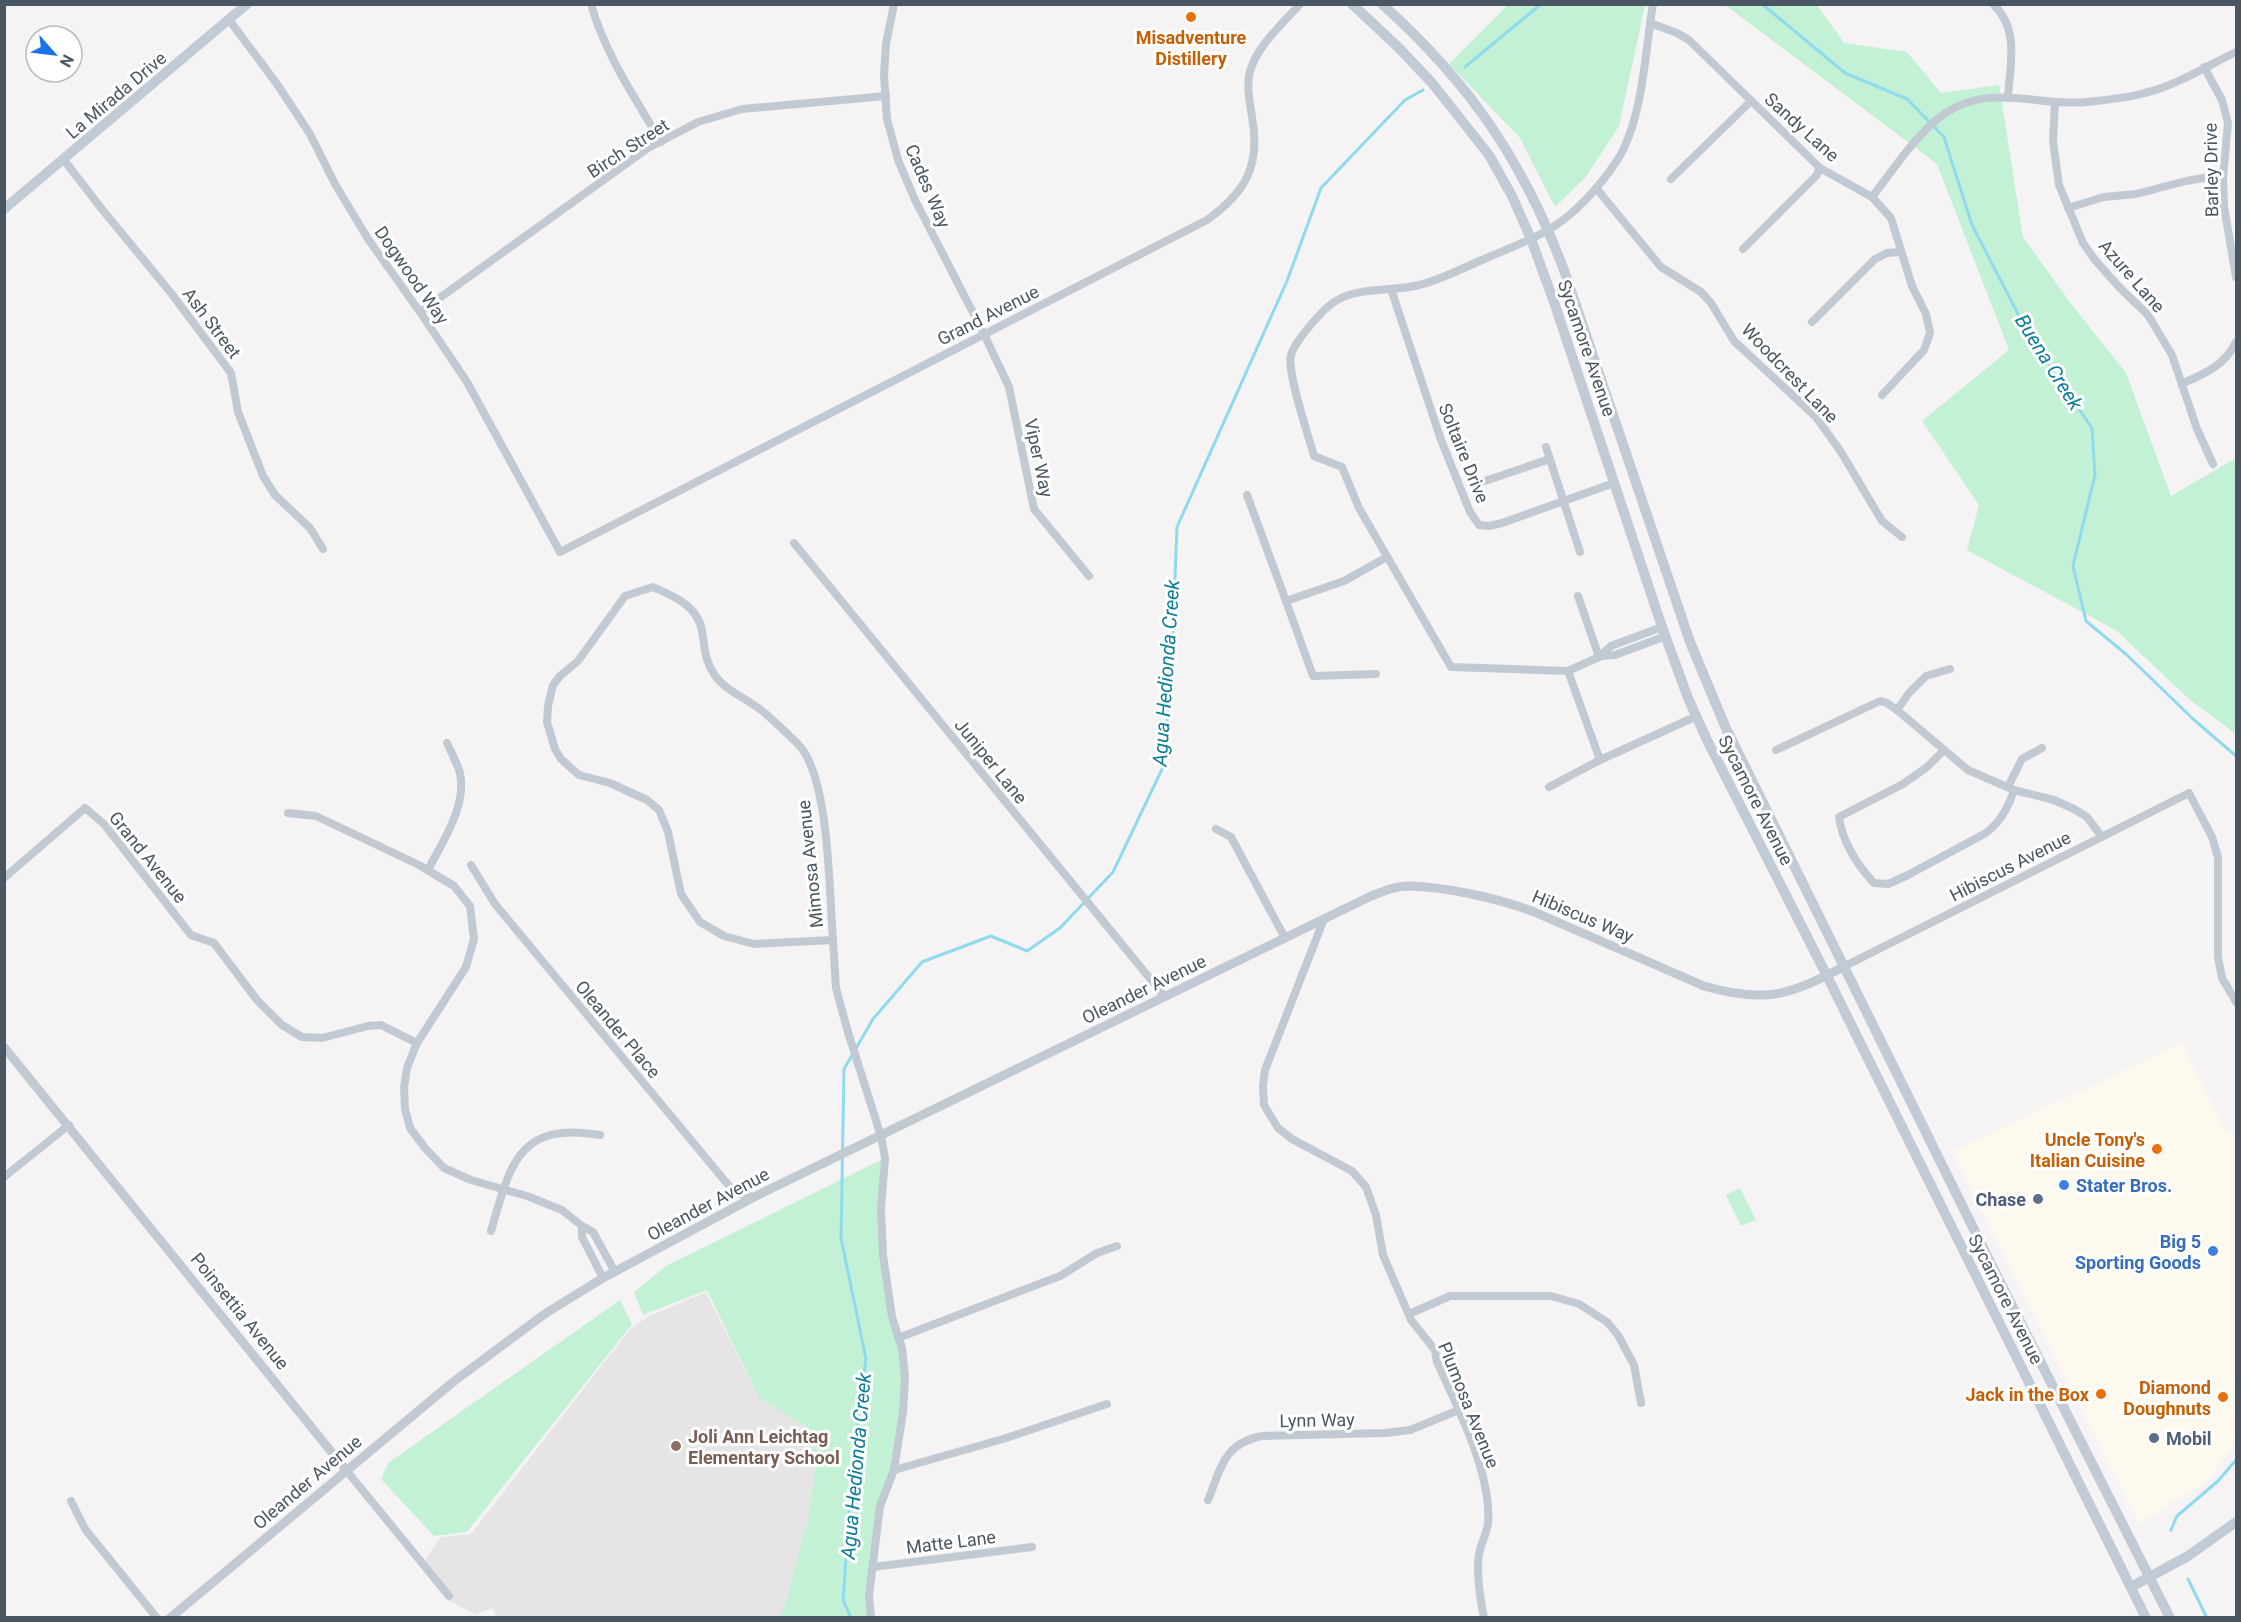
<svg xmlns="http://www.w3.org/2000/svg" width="2241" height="1622" viewBox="0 0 2241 1622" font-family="Roboto,sans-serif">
  <rect width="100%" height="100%" fill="#f5f3f3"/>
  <polygon fill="#fdf9ef" points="2182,1043 2226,1132 2236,1135 2236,1441 2209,1479 2139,1524 1952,1152"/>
  <polygon fill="#e6e4e5" points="706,1292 759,1398 808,1428 816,1464 808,1519 784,1609 779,1617 496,1617 493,1608 475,1614 446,1599 421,1568 440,1537 471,1534 630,1329 647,1317"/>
  <g fill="#c3f1d5">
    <polygon points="1508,5 1645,5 1619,126 1585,178 1555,207 1520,138 1449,64"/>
    <polygon points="1725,5 1817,5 1844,43 1907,52 1941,93 1999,85 2023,237 2072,305 2126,373 2171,496 2236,458 2236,734 2190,700 2117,631 1967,550 1979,505 1922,421 2009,350 1937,164"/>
    <polygon points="885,1158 883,1255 905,1377 894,1470 880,1506 871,1617 779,1617 784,1609 808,1519 816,1464 808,1428 759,1398 707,1290 643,1315 634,1292 666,1266"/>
    <polygon points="1740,1188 1756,1220 1741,1226 1726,1195"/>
    <polygon points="620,1300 632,1324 467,1532 434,1536 381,1479 388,1463"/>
  </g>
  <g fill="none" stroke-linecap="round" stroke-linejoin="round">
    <g stroke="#90daee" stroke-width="3">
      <polyline points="1762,4 1845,73 1907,99 1944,137 1972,225 2031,339 2092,428 2095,475 2073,566 2086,621 2127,655 2192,718 2236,756"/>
      <polyline points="1465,67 1541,4"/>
      <polyline points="2171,1530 2177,1516 2218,1481 2236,1460"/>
      <polyline points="2188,1579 2207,1618"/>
      <polyline points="851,1618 843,1600 853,1462 866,1359 841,1238 844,1069 873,1019 922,962 991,936 1027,951 1060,928 1113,872 1164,765 1172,652 1177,527 1287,281 1321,188 1405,100 1423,90"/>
    </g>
    <g stroke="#c1cad2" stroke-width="8">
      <path d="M591 4C605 54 635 98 661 142"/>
      <polyline points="894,4 886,44 884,75 887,119 898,160 915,200 984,334 1009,387 1034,509 1089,576"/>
      <path d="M1653 4C1645 52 1643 118 1618 159 1601 185 1576 214 1548 230 1528 242 1504 250 1482 260 1461 269 1440 280 1419 285 1392 292 1358 286 1334 302 1322 310 1295 341 1291 355 1286 371 1309 437 1314 456L1342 467 1359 508 1451 667 1568 671 1600 760 1697 716"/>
      <path d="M1993 4C2020 30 2010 63 2008 97"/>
      <path d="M230 21 277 84 310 134 335 184 368 239 420 312 467 382 560 552 1207 220C1246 192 1261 165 1252 117 1250 103 1246 86 1250 71 1258 45 1282 24 1300 4"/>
      <polyline points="1650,23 1677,33 1689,40 1820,168 1872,197 1891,218 1912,286 1926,314 1930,333 1924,350 1882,395"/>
      <polyline points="2204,67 2222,100 2228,123 2223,178 2224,206 2236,277"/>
      <polyline points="2055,102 2053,141 2059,185 2083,243 2095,260 2120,288 2148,315 2172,355 2197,429 2213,464"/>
      <polyline points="64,160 101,208 171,293 231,373 238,412 263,476 275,495 310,528 323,549"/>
      <polyline points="1671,179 1751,101"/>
      <polyline points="1596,188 1661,267 1701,292 1711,303 1734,341 1816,417 1841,452 1882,521 1902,537"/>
      <path d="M1872 197C1894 169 1916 134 1944 114 1990 82 2037 107 2087 102 2105 100 2127 98 2145 93 2177 85 2207 66 2236 52"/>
      <polyline points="2068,208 2104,197 2136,194 2186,181 2210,177 2223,178"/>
      <polyline points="1743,249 1816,176 1820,168"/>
      <polyline points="1391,289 1441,440 1470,512 1479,525 1489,526 1502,523 1614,483"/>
      <polyline points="420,312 648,148 698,122 742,109 886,96"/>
      <polyline points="1812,322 1875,259 1887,253 1900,252"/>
      <path d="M2183 383C2205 374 2226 364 2236 342"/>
      <polyline points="1546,447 1580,552"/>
      <polyline points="1476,484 1550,459"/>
      <polyline points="1247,495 1286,601"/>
      <polyline points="794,543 1165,997"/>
      <path d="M653 587C674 596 698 606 702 631 705 647 704 659 714 674 725 691 746 698 761 710 774 720 786 733 798 744 830 777 829 893 833 940L754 944 724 936 700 922 681 894 668 832 659 810 647 800 610 783 579 775 561 759 555 749 547 722 548 706 553 685 560 676 578 661 625 596Z"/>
      <polyline points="1578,596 1599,657"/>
      <polyline points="1601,656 1615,655 1666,636"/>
      <polyline points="1568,671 1599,657 1611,646 1662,627"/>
      <polyline points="1376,674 1313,676 1286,601 1344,581 1387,557"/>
      <polyline points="1897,710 1909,693 1926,676 1950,669"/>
      <polyline points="1776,750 1880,701 1887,703 1897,710 1968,770 2014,790 2054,800 2074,809 2087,817 2102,837"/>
      <path d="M1943 751 1927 767 1903 784 1839 817C1842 841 1857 865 1874 883L1888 884 1906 876 1986 833C2001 821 2008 808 2014 790"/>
      <polyline points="1549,787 1600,760"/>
      <polyline points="2008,787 2022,759 2042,748"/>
      <polyline points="288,813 316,816 419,865 454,886 470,906 474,939 466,967 417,1043 407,1068 404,1087 405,1109 410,1128 425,1148 444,1168 471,1180 527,1196 562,1210 582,1226 593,1232 615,1272"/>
      <polyline points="1216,829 1231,837 1285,938"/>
      <polyline points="471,865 495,904 730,1187 739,1194 754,1197"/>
      <path d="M428 870C442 842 467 807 460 773 457 763 451 752 447 743"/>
      <polyline points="4,878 85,808 104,824 191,935 214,943 257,1000 282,1025 302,1037 322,1038 368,1026 381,1025 417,1043"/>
      <path d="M1324 919 1265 1070 1263 1086 1264 1105 1278 1128 1292 1139 1352 1171 1366 1187 1376 1215 1383 1255 1411 1320 1435 1350 1437 1362C1457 1406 1492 1474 1488 1523 1487 1533 1481 1543 1479 1554 1476 1573 1480 1598 1484 1618"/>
      <polyline points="833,940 836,988 847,1029 881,1136 885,1158 881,1209 883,1255 892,1317 902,1348 905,1377 903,1412 894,1470 880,1506 869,1595 871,1618"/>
      <polyline points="1845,966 2189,793 2212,837 2218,857 2218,957 2222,978 2236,1002"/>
      <polyline points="4,1177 69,1125"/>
      <polyline points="582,1226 582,1237 603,1278"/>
      <path d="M491 1231C510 1165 518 1121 600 1135"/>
      <polyline points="1409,1314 1450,1296 1551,1296 1579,1304 1607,1322 1618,1335 1634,1365 1641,1403"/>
      <polyline points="898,1338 1060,1276 1097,1253 1117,1246"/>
      <polyline points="346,1470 449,1596"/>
      <polyline points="894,1470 1003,1439 1107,1404"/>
      <path d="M1208 1500C1221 1468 1224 1443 1262 1436L1385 1433 1410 1430 1459 1410"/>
      <polyline points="71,1501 85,1529 157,1618"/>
      <polyline points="873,1567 1032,1547"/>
    </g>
    <g stroke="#c1cad2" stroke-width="9">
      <polyline points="4,1047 346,1470"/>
      <path d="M170 1618 453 1382 546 1313 603 1278 754 1197 1369 897C1381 892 1395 886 1409 886 1447 887 1496 898 1532 911L1704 986C1766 1004 1790 995 1845 966"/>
    </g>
    <g stroke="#c1cbd6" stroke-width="10">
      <polyline points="1352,4 1399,48 1432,83 1489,155 1512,196 1531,239 1555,305 1662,627 1688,698 1707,740 1827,976 2146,1618"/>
      <path d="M1382 4C1470 83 1524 162 1565 273L1690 642 1725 726 1993 1268 2170 1618"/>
      <polyline points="4,209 247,4"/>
      <polyline points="2131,1587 2188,1556 2236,1522"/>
    </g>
  </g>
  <g fill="#e8710a" stroke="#fff" stroke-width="2">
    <circle cx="1191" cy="17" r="6"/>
    <circle cx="2157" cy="1149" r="6"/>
    <circle cx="2101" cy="1394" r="6"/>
    <circle cx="2223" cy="1397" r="6"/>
  </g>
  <g fill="#3f7fe0" stroke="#fff" stroke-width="2">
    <circle cx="2064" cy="1185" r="6"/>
    <circle cx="2213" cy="1251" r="6"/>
  </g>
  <g fill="#5c6f8a" stroke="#fff" stroke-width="2">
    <circle cx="2038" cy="1199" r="6"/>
    <circle cx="2154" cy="1438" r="6"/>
  </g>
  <circle fill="#8d6e63" stroke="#fff" stroke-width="2" cx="676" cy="1446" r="6"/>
  <g text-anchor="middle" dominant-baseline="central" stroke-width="6" stroke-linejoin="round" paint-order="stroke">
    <g font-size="18" font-weight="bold" fill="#c56008" stroke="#fff" text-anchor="end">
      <text x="1191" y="37" text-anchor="middle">Misadventure<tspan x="1191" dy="21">Distillery</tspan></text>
      <text x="2145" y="1139">Uncle Tony's<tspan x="2145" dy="21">Italian Cuisine</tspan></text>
      <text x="2211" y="1387">Diamond<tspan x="2211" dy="21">Doughnuts</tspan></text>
      <text x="2089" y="1394">Jack in the Box</text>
    </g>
    <g font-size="18" fill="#4a5661" stroke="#fff">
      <text transform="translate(116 95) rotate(-40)">La Mirada Drive</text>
      <text transform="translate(1802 127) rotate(42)">Sandy Lane</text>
      <text transform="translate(628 148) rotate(-33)">Birch Street</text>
      <text transform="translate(2211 170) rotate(-91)">Barley Drive</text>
      <text transform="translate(928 186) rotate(67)">Cades Way</text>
      <text transform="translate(412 275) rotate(55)">Dogwood Way</text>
      <text transform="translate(2132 276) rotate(49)">Azure Lane</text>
      <text transform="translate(988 315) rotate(-27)">Grand Avenue</text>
      <text transform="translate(212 323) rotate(53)">Ash Street</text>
      <text transform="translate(1587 348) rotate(71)">Sycamore Avenue</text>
      <text transform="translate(1790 373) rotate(46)">Woodcrest Lane</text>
      <text transform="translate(1464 453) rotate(68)">Soltaire Drive</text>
      <text transform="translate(1039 458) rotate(78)">Viper Way</text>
      <text transform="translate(991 761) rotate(51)">Juniper Lane</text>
      <text transform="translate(1756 800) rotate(63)">Sycamore Avenue</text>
      <text transform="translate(148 857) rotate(51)">Grand Avenue</text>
      <text transform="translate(810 864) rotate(-96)">Mimosa Avenue</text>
      <text transform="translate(2010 866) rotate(-27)">Hibiscus Avenue</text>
      <text transform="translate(1583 916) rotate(23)">Hibiscus Way</text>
      <text transform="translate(1144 989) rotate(-26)">Oleander Avenue</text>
      <text transform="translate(618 1029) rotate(50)">Oleander Place</text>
      <text transform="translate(708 1204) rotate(-28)">Oleander Avenue</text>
      <text transform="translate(2006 1299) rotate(63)">Sycamore Avenue</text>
      <text transform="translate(240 1311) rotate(51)">Poinsettia Avenue</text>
      <text transform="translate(1469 1405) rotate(68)">Plumosa Avenue</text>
      <text transform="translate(1317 1420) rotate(-1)">Lynn Way</text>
      <text transform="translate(307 1482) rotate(-40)">Oleander Avenue</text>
      <text transform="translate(951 1542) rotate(-7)">Matte Lane</text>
    </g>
    <g font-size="18" font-weight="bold" fill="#366cbe" stroke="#fff" text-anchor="start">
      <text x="2076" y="1185">Stater Bros.</text>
      <text x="2201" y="1241" text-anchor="end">Big 5<tspan x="2201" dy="21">Sporting Goods</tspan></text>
    </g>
    <g font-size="18" font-weight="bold" fill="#4e5e75" stroke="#fff" text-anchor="end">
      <text x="2026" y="1199">Chase</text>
      <text x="2166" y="1438" text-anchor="start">Mobil</text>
    </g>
    <g font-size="18" font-weight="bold" fill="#785e54" stroke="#fff" text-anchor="start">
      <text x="688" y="1436">Joli Ann Leichtag<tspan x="688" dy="21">Elementary School</tspan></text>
    </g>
    <g font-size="20" font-style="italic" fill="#0c7c9b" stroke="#fff">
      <text transform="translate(2049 362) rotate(58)">Buena Creek</text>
      <text transform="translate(1166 673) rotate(-86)">Agua Hedionda Creek</text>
      <text transform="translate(856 1466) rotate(-85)">Agua Hedionda Creek</text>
    </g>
  </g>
  <rect width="2241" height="1622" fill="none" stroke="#4a5661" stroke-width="12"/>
  <g transform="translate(54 54) rotate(118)"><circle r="28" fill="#ffffff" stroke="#b7bbc0" stroke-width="1.5"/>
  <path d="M0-4.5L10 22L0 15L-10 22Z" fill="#1a73e8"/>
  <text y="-9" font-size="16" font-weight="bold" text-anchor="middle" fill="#4a5661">N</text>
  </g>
</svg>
